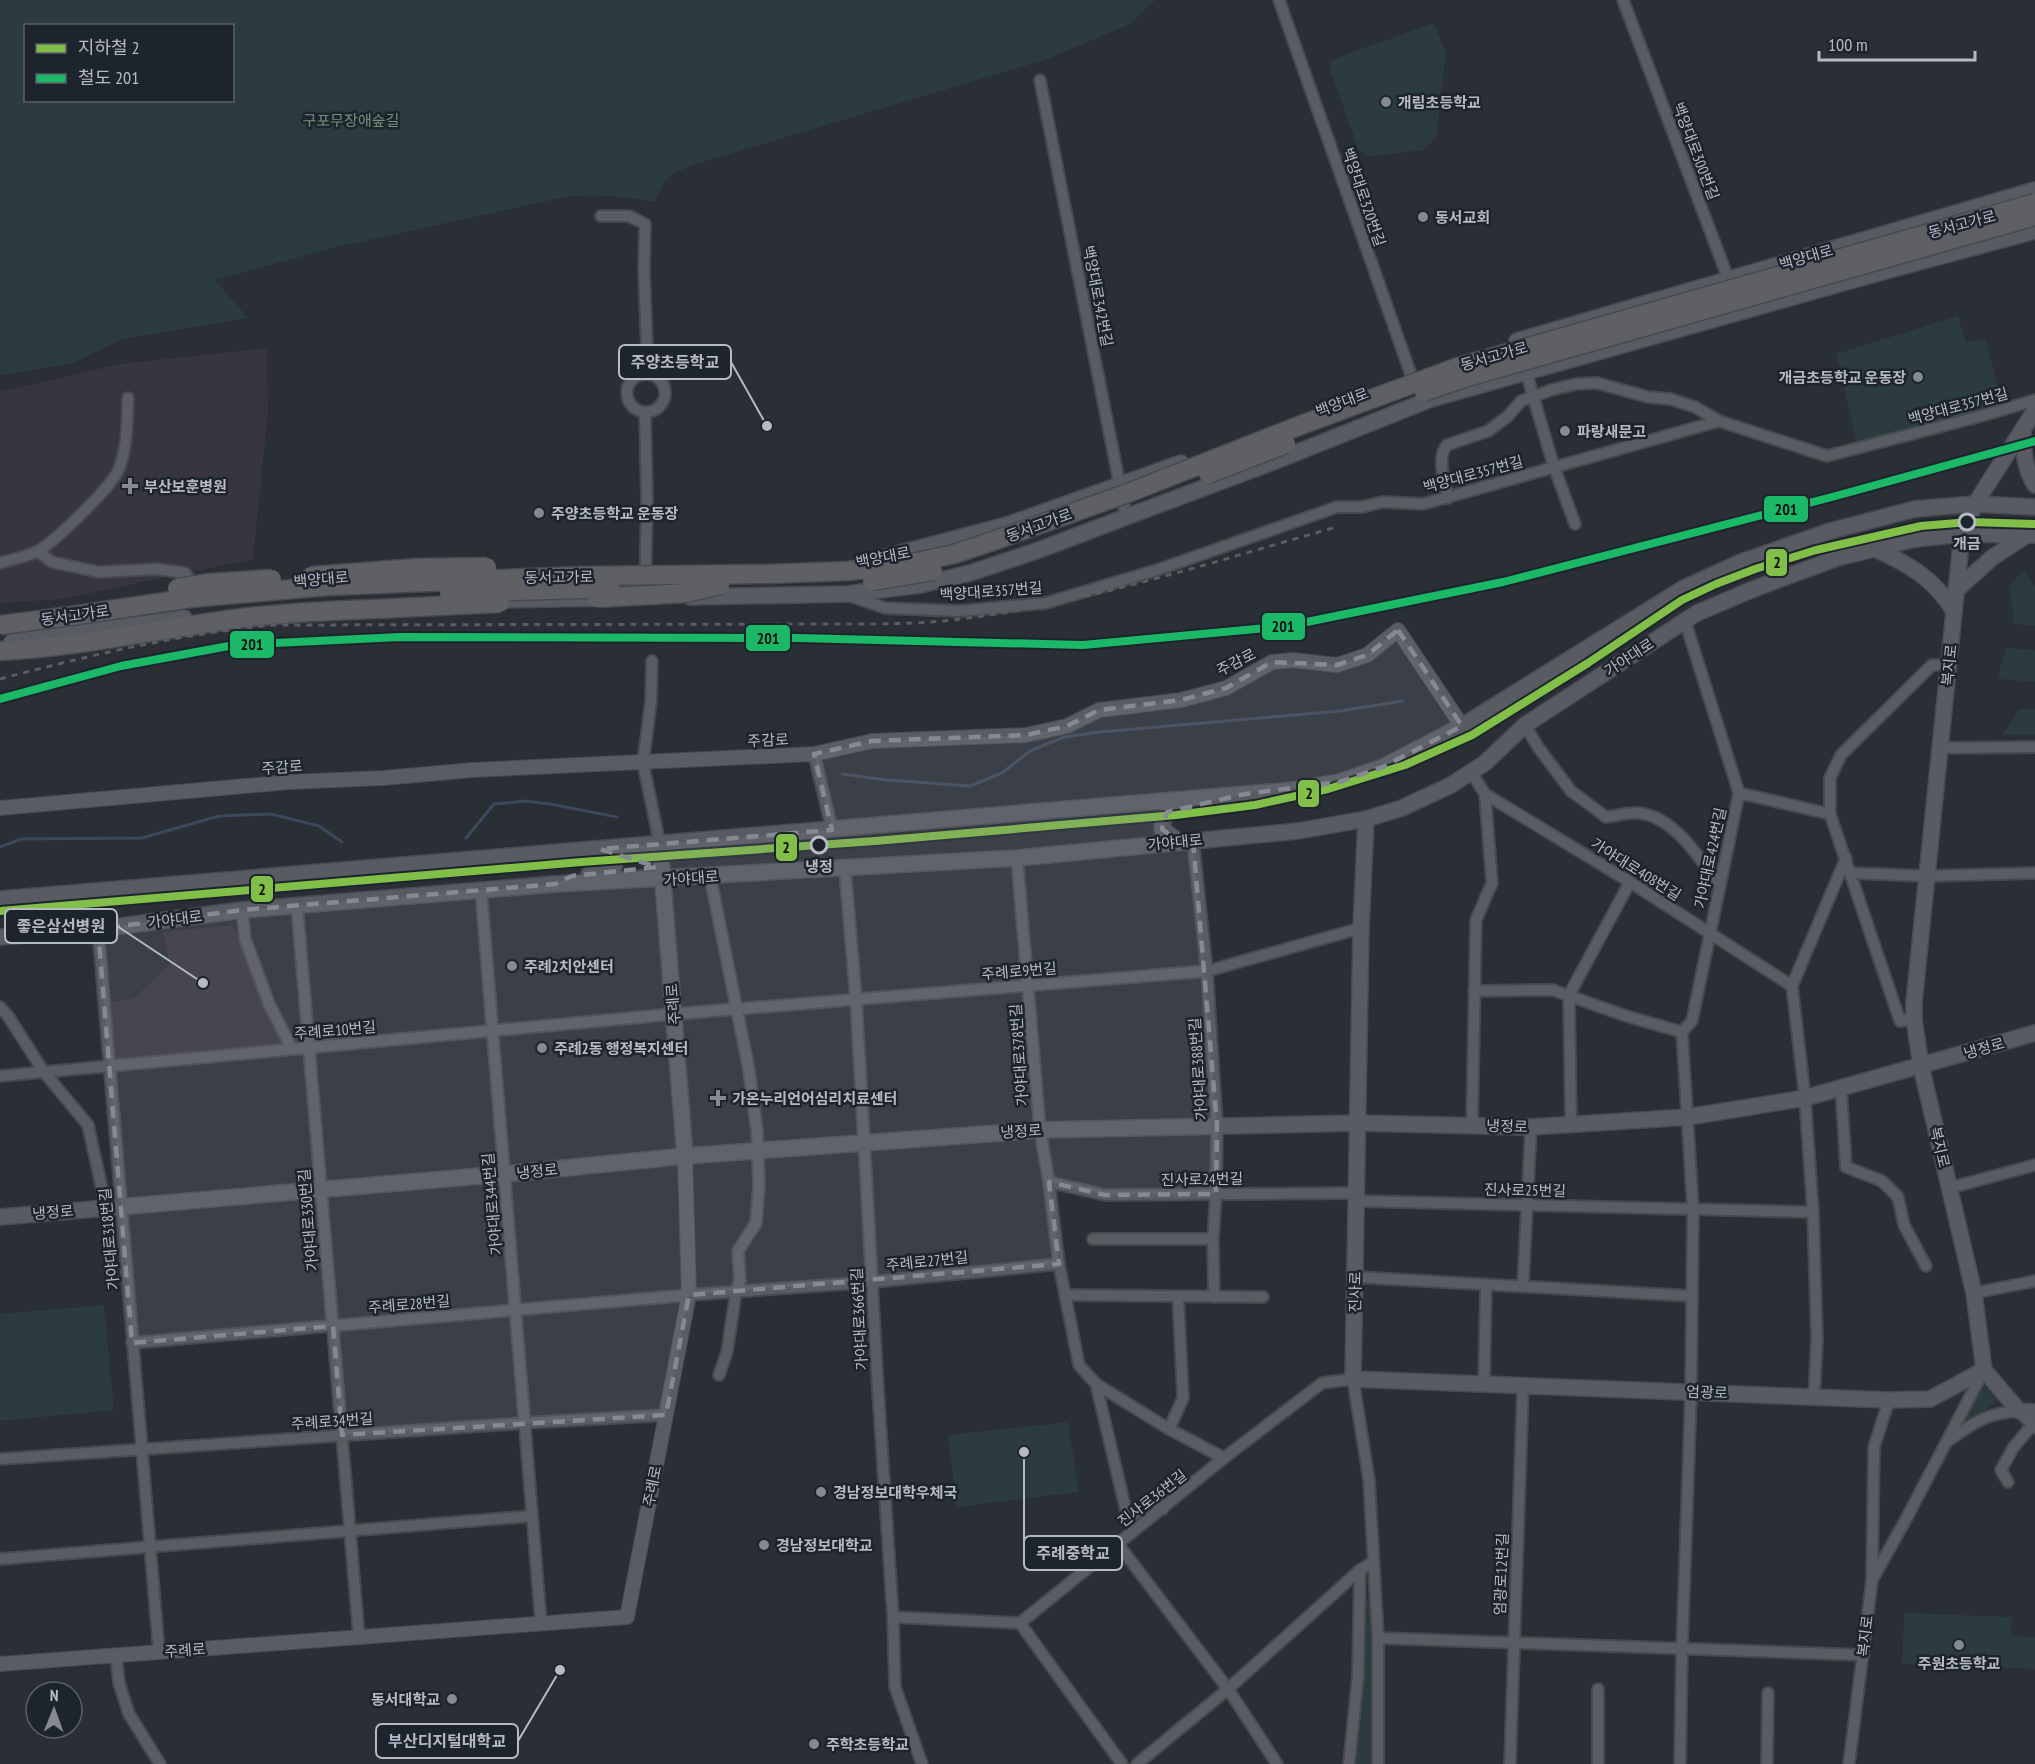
<svg xmlns="http://www.w3.org/2000/svg" width="2035" height="1764" viewBox="0 0 2035 1764" font-family="'PT Sans Narrow','Noto Sans KR',sans-serif">
  <rect width="100%" height="100%" fill="#2a2e35"/>
  <g fill="#373540">
    <polygon points="267,348 268,412 253,559 62,599 0,603 0,392 119,364"/>
    <polygon points="233,925 263,1006 283,1045 121,1061 114,1056 110,1002 133,999 170,965 163,932"/>
  </g>
  <g fill="#2c3b3d" fill-rule="evenodd">
    <path d="M0 0H1155L1130 24 1047 59 696 164C672 173 664 176 656 201 646 202 638 199 628 198 608 195 589 195 569 196L332 248 215 280 248 318 123 339 74 363 0 375ZM26 26H232V100H26Z"/>
    <polygon points="1434,23 1446,54 1436,138 1424,150 1367,157 1358,148 1329,67 1331,60"/>
    <polygon points="1958,316 1966,343 1986,338 2001,401 1979,414 1857,444 1836,354"/>
    <polygon points="2024,570 2035,586 2035,626 2014,624 2009,585"/>
    <polygon points="2006,648 2035,650 2035,682 1997,679"/>
    <polygon points="2019,709 2035,709 2035,735 2002,735"/>
    <polygon points="104,1305 114,1410 0,1421 0,1314"/>
    <polygon points="1983,1385 2002,1399 1956,1429"/>
    <polygon points="1068,1422 1079,1492 957,1507 948,1435"/>
    <polygon points="1363,1599 1370,1600 1372,1764 1352,1764"/>
    <polygon points="1904,1613 2012,1617 2011,1636 2035,1637 2035,1669 1902,1664"/>
  </g>
  <g fill="none" stroke-linecap="round" stroke-linejoin="round">
    <g stroke="#3c485b" stroke-width="3">
      <polyline points="842,774 887,780 970,786 1002,773 1030,751 1064,737 1100,732 1340,711 1403,701"/>
      <polyline points="466,838 494,804 525,801 550,804 617,817"/>
      <polyline points="0,847 21,839 142,838 219,816 271,814 319,826 342,842"/>
    </g>
    <defs>
      <g id="minor">
        <polyline points="1279,0 1415,386"/>
        <polyline points="1623,0 1731,286"/>
        <polyline points="1040,80 1126,517"/>
        <polyline points="601,216 629,216 645,224 644,270 648,374"/>
        <polyline points="1526,372 1554,467 1575,524"/>
        <circle cx="646" cy="393" r="19"/>
        <polyline points="645,412 647,500 645,598"/>
        <path d="M1448 498C1445 483 1436 458 1447 445L1488 431 1507 417 1521 401 1551 390 1576 384 1597 383 1648 397 1670 399 1695 407 1719 421"/>
        <polyline points="37,551 52,562 99,572 157,569 185,573 196,588"/>
        <path d="M0 563C12 559 25 557 36 552 54 543 109 489 118 471 128 448 127 422 128 398"/>
        <polyline points="850,596 885,608 960,611 1046,603 1157,570 1337,507 1362,507 1382,502 1423,504 1719,421 1827,456 1985,415 2035,400"/>
        <polyline points="652,661 651,701 643,763 660,845"/>
        <path d="M1525 725 1538 747 1571 791 1606 817C1616 816 1629 812 1639 813 1675 817 1700 859 1720 886"/>
        <polyline points="1940,748 2035,747"/>
        <polyline points="814,754 832,830"/>
        <polyline points="1471,772 1485,794 1630,882 1792,986"/>
        <polyline points="1739,793 1830,814"/>
        <polyline points="1193,840 1207,971 1217,1125 1216,1194 1213,1239 1214,1297"/>
        <polyline points="1017,858 1040,1130 1049,1182 1059,1264 1079,1365 1096,1384 1169,1429 1224,1458"/>
        <polyline points="845,869 856,999 878,1389 893,1617 895,1687 922,1764"/>
        <polyline points="1851,873 1927,876 2035,873"/>
        <polyline points="710,876 749,1070 757,1131 759,1186 756,1223 738,1251 740,1280 736,1292 727,1352 719,1375"/>
        <polyline points="481,890 541,1623"/>
        <polyline points="297,906 359,1637"/>
        <polyline points="242,910 245,939 269,1004 292,1049"/>
        <polyline points="98,929 159,1652"/>
        <polyline points="1474,991 1553,990 1626,1016 1682,1032"/>
        <polyline points="0,1007 8,1016 44,1072 88,1125 106,1207"/>
        <polyline points="1914,1019 1900,1021 1830,814 1830,778 1841,755 1932,665 1949,665"/>
        <polyline points="0,1076 674,1014 1207,971 1361,928"/>
        <polyline points="1841,1088 1846,1167 1882,1181 1898,1197 1904,1225 1926,1266"/>
        <polyline points="1472,1124 1476,920 1492,883 1485,794"/>
        <polyline points="1571,1125 1569,995 1630,882"/>
        <polyline points="1049,1182 1105,1195 1356,1193"/>
        <polyline points="1949,1188 2035,1165"/>
        <polyline points="1356,1201 1813,1212"/>
        <polyline points="1093,1239 1213,1239"/>
        <polyline points="1355,1277 1691,1296"/>
        <polyline points="1523,1285 1531,1127"/>
        <polyline points="1974,1293 2035,1281"/>
        <polyline points="1065,1295 1263,1297"/>
        <polyline points="132,1343 689,1295 873,1282 1059,1264"/>
        <polyline points="1096,1384 1128,1519 1153,1500 1163,1509"/>
        <polyline points="1484,1384 1486,1285"/>
        <polyline points="1814,1397 1817,1339 1813,1212 1805,1098 1792,986 1846,858"/>
        <polyline points="1169,1429 1183,1398 1178,1296"/>
        <path d="M1949 1440C1975 1422 1987 1413 2019 1411L2035 1428"/>
        <polyline points="0,1459 525,1423 666,1415"/>
        <polyline points="2008,1482 2001,1470 2013,1448 2033,1424"/>
        <polyline points="1118,1544 1228,1689 1277,1764"/>
        <polyline points="0,1559 532,1516"/>
        <polyline points="1872,1577 1874,1447 1889,1400"/>
        <polyline points="893,1617 1020,1623 1224,1458 1322,1383 1353,1379 1369,1480 1378,1638 1378,1764"/>
        <polyline points="1020,1623 1122,1764"/>
        <polyline points="1378,1638 1863,1655"/>
        <polyline points="116,1655 119,1683 129,1714 160,1764"/>
        <polyline points="1598,1689 1598,1764"/>
        <polyline points="1137,1764 1228,1689 1360,1570 1373,1562"/>
        <polyline points="1349,1764 1358,1676 1360,1570"/>
        <polyline points="1510,1764 1523,1386"/>
        <polyline points="1680,1764 1682,1648 1691,1392 1693,1209 1682,1032 1692,1021 1739,793 1685,621"/>
        <polyline points="1767,1764 1768,1693"/>
        <polyline points="1849,1764 1872,1580 1905,1521 1984,1370"/>
      </g>
      <g id="tertiary">
        <polyline points="0,808 290,782 383,778 473,770 814,754 872,741 1026,735 1067,726 1099,710 1181,700 1226,688 1272,662 1293,660 1337,665 1367,655 1398,630 1462,726"/>
        <polyline points="0,1664 627,1617 689,1295 685,1156"/>
      </g>
      <g id="secondary">
        <polyline points="1517,341 2035,190"/>
        <path d="M2023 429C2023 448 2024 468 2035 485"/>
        <path d="M1875 549C1909 564 1934 579 1954 611"/>
        <polyline points="870,561 1007,525 1181,463"/>
        <polyline points="1956,590 1993,557 2027,535"/>
        <polyline points="690,597 847,594 920,585 970,573 1039,550 1126,517 1273,462 1431,399 1889,270 2035,231"/>
        <polyline points="501,600 606,598"/>
        <polyline points="12,642 184,618"/>
        <polyline points="1366,819 1361,928 1353,1379 1889,1400 1930,1399 1984,1370"/>
        <path d="M1179 842 1162 829C1163 813 1171 808 1187 806"/>
        <polyline points="660,845 685,1156"/>
        <path d="M589 874C594 874 600 874 605 873 622 867 614 854 600 849"/>
        <polyline points="0,899 1293,790 1339,782 1383,767 1462,726 1684,588 1741,562 1830,531 1915,509 1975,504 2035,507"/>
        <polyline points="0,937 98,929 242,910 555,884 1017,858 1298,831 1366,819 1402,808 1451,785 1485,763 1525,725 1697,613 1751,590 1837,558 1915,539 1962,534 2035,535"/>
        <polyline points="0,1217 504,1174 685,1156 1040,1130 1358,1123 1531,1127 1688,1117 1805,1098 2035,1033"/>
        <polyline points="1984,1370 1974,1293 1921,1066 1914,1019 1914,1002 1962,534 1975,504 2035,410"/>
        <polyline points="1984,1370 2019,1411 2035,1412"/>
      </g>
      <path id="trunk" d="M0 651C76 647 151 631 227 620 290 611 355 610 418 607"/>
    </defs>
    <use href="#minor" stroke="#46494e" stroke-width="14"/>
    <use href="#tertiary" stroke="#46494e" stroke-width="16"/>
    <use href="#secondary" stroke="#474a52" stroke-width="18"/>
    <use href="#trunk" stroke="#464a51" stroke-width="21"/>
    <use href="#minor" stroke="#5a5c63" stroke-width="10"/>
    <use href="#tertiary" stroke="#5a5c63" stroke-width="14"/>
    <use href="#secondary" stroke="#585b61" stroke-width="15"/>
    <use href="#trunk" stroke="#5e6064" stroke-width="18"/>
    <path stroke="#595c60" stroke-width="3" stroke-dasharray="6 6" stroke-linecap="butt" d="M0 679C90 655 180 634 273 625L843 624C876 624 910 624 943 621 1076 607 1205 564 1333 528"/>
    <defs>
      <g id="trunk-bridge">
        <polyline points="1424,392 1464,378 2035,216"/>
        <polyline points="1208,474 1286,444"/>
        <polyline points="311,576 417,568 487,567"/>
        <polyline points="872,581 933,571"/>
        <polyline points="177,588 209,583 272,579"/>
        <polyline points="449,593 611,588"/>
        <polyline points="597,598 686,593 720,585"/>
        <polyline points="418,607 500,603"/>
        <polyline points="0,625 71,616 191,598 328,586 580,576 767,574 848,571 912,563 954,554 993,541 1128,493 1301,425 1458,367 2035,203"/>
      </g>
    </defs>
    <use href="#trunk-bridge" stroke="#464a51" stroke-width="21" stroke-linecap="butt"/>
    <use href="#trunk-bridge" stroke="#5e6064" stroke-width="18"/>
    <defs>
      <polyline id="rail-1" points="0,699 121,666 234,645 400,637 798,638 1083,645 1287,626 1503,582 1832,497 2035,441"/>
    </defs>
    <use href="#rail-1" stroke="#1e242e" stroke-width="12"/>
    <use href="#rail-1" stroke="#1ab867" stroke-width="8"/>
    <defs>
      <polyline id="metro-1" points="0,911 581,862 875,841 1176,815 1255,805 1328,789 1405,765 1472,735 1588,663 1682,600 1716,584 1755,569 1816,550 1921,526 1969,522 2035,524"/>
    </defs>
    <use href="#metro-1" stroke="#1e242e" stroke-width="12"/>
    <use href="#metro-1" stroke="#81bf48" stroke-width="8"/>
  </g>
  <path fill="#848993" fill-opacity="0.2" stroke="#848993" stroke-width="4.5" stroke-dasharray="12 8" stroke-linejoin="round" d="M1398 630 1462 726 1383 767 1339 782 1245 794 1167 812 1162 829 1179 842 1193 840 1217 1125 1216 1194 1105 1195 1049 1182 1059 1264 689 1295 666 1415 342 1435 333 1326 132 1343 98 929 242 910 555 884 572 876 657 867 600 849 832 830 814 754 872 741 1026 735 1067 726 1099 710 1181 700 1226 688 1272 662 1337 665 1367 655Z"/>
  <g fill="#848993" stroke="#1e242e" stroke-width="2">
    <circle cx="1386" cy="102" r="6"/>
    <circle cx="1423" cy="217" r="6"/>
    <circle cx="1918" cy="377" r="6"/>
    <circle cx="1565" cy="431" r="6"/>
    <path d="M127 477h6v6h6v6h-6v6h-6v-6h-6v-6h6z"/>
    <circle cx="539" cy="513" r="6"/>
    <circle cx="512" cy="966" r="6"/>
    <circle cx="542" cy="1048" r="6"/>
    <path d="M715 1089h6v6h6v6h-6v6h-6v-6h-6v-6h6z"/>
    <circle cx="821" cy="1492" r="6"/>
    <circle cx="764" cy="1545" r="6"/>
    <circle cx="1959" cy="1645" r="6"/>
    <circle cx="452" cy="1699" r="6"/>
    <circle cx="814" cy="1744" r="6"/>
  </g>
  <g fill="#1e242e" stroke="#b5bac5" stroke-width="3">
    <circle cx="1967" cy="522" r="8"/>
    <circle cx="819" cy="845" r="8"/>
  </g>
  <g text-anchor="middle" dominant-baseline="central" stroke-width="5" stroke-linejoin="round" paint-order="stroke">
    <g font-size="15" font-weight="bold" fill="#b5bac5" stroke="#1e242e" text-anchor="start">
      <text x="1398" y="102">개림초등학교</text>
      <text x="1435" y="217">동서교회</text>
      <text x="1906" y="377" text-anchor="end">개금초등학교 운동장</text>
      <text x="1577" y="431">파랑새문고</text>
      <text x="144" y="486">부산보훈병원</text>
      <text x="551" y="513">주양초등학교 운동장</text>
      <text x="524" y="966">주례2치안센터</text>
      <text x="554" y="1048">주례2동 행정복지센터</text>
      <text x="732" y="1098">가온누리언어심리치료센터</text>
      <text x="833" y="1492">경남정보대학우체국</text>
      <text x="776" y="1545">경남정보대학교</text>
      <text x="1959" y="1663" text-anchor="middle">주원초등학교</text>
      <text x="440" y="1699" text-anchor="end">동서대학교</text>
      <text x="826" y="1744">주학초등학교</text>
    </g>
    <g font-size="15" fill="#6f9379" stroke="#1e242e">
      <text x="351" y="120">구포무장애숲길</text>
    </g>
    <g font-size="15" fill="#b5bac5" stroke="#1e242e">
      <text transform="translate(1696 151) rotate(69)">백양대로300번길</text>
      <text transform="translate(1364 197) rotate(71)">백양대로320번길</text>
      <text transform="translate(1962 224) rotate(-15)">동서고가로</text>
      <text transform="translate(1806 257) rotate(-16)">백양대로</text>
      <text transform="translate(1098 296) rotate(79)">백양대로342번길</text>
      <text transform="translate(1494 356) rotate(-16)">동서고가로</text>
      <text transform="translate(1342 402) rotate(-21)">백양대로</text>
      <text transform="translate(1958 406) rotate(-15)">백양대로357번길</text>
      <text transform="translate(1473 474) rotate(-15)">백양대로357번길</text>
      <text transform="translate(1039 525) rotate(-20)">동서고가로</text>
      <text transform="translate(883 557) rotate(-11)">백양대로</text>
      <text transform="translate(559 577) rotate(-1)">동서고가로</text>
      <text transform="translate(321 579) rotate(-5)">백양대로</text>
      <text transform="translate(991 591) rotate(-4)">백양대로357번길</text>
      <text transform="translate(75 615) rotate(-8)">동서고가로</text>
      <text transform="translate(1629 657) rotate(-33)">가야대로</text>
      <text transform="translate(1236 662) rotate(-27)">주감로</text>
      <text transform="translate(1949 665) rotate(-84)">복지로</text>
      <text transform="translate(768 740) rotate(-3)">주감로</text>
      <text transform="translate(282 767) rotate(-4)">주감로</text>
      <text transform="translate(1175 842) rotate(-6)">가야대로</text>
      <text transform="translate(1710 858) rotate(-78)">가야대로424번길</text>
      <text transform="translate(1636 869) rotate(32)">가야대로408번길</text>
      <text transform="translate(691 878) rotate(-4)">가야대로</text>
      <text transform="translate(175 919) rotate(-7)">가야대로</text>
      <text transform="translate(1019 971) rotate(-5)">주례로9번길</text>
      <text transform="translate(673 1004) rotate(-95)">주례로</text>
      <text transform="translate(335 1030) rotate(-5)">주례로10번길</text>
      <text transform="translate(1984 1048) rotate(-16)">냉정로</text>
      <text transform="translate(1019 1055) rotate(-94)">가야대로378번길</text>
      <text transform="translate(1198 1069) rotate(-94)">가야대로388번길</text>
      <text transform="translate(1507 1126) rotate(2)">냉정로</text>
      <text transform="translate(1021 1131) rotate(-4)">냉정로</text>
      <text transform="translate(1940 1147) rotate(77)">복지로</text>
      <text transform="translate(537 1171) rotate(-6)">냉정로</text>
      <text transform="translate(1202 1179) rotate(-1)">진사로24번길</text>
      <text transform="translate(1525 1190) rotate(1)">진사로25번길</text>
      <text transform="translate(492 1204) rotate(-95)">가야대로344번길</text>
      <text transform="translate(53 1212) rotate(-5)">냉정로</text>
      <text transform="translate(308 1220) rotate(-95)">가야대로330번길</text>
      <text transform="translate(109 1239) rotate(-95)">가야대로318번길</text>
      <text transform="translate(927 1261) rotate(-6)">주례로27번길</text>
      <text transform="translate(1355 1292) rotate(-89)">진사로</text>
      <text transform="translate(409 1304) rotate(-5)">주례로28번길</text>
      <text transform="translate(859 1319) rotate(-93)">가야대로366번길</text>
      <text transform="translate(1707 1392) rotate(2)">엄광로</text>
      <text transform="translate(332 1421) rotate(-4)">주례로34번길</text>
      <text transform="translate(652 1486) rotate(-79)">주례로</text>
      <text transform="translate(1152 1498) rotate(-38)">진사로36번길</text>
      <text transform="translate(1501 1574) rotate(-88)">엄광로12번길</text>
      <text transform="translate(1865 1636) rotate(-83)">복지로</text>
      <text transform="translate(185 1650) rotate(-4)">주례로</text>
    </g>
    <g font-size="15" font-weight="bold" fill="#b5bac5" stroke="#1e242e">
      <text x="1967" y="543">개금</text>
      <text x="819" y="866">냉정</text>
    </g>
  </g>
  <path fill="none" stroke="#b5bac5" stroke-width="2" d="M767 426L731 362M203 983L117 926M1024 1452L1024 1553M560 1670L518 1741"/>
  <g fill="#b5bac5" stroke="#1e242e" stroke-width="2">
    <circle cx="767" cy="426" r="6"/>
    <circle cx="203" cy="983" r="6"/>
    <circle cx="1024" cy="1452" r="6"/>
    <circle cx="560" cy="1670" r="6"/>
  </g>
  <g fill="#1e242e" stroke="#b5bac5" stroke-width="2">
    <rect x="619" y="345" width="112" height="34" rx="6"/>
    <rect x="5" y="909" width="112" height="34" rx="6"/>
    <rect x="1024" y="1536" width="98" height="34" rx="6"/>
    <rect x="376" y="1724" width="142" height="34" rx="6"/>
  </g>
  <g font-size="16" text-anchor="middle" font-weight="bold" fill="#b5bac5">
    <text x="675" y="368">주양초등학교</text>
    <text x="61" y="932">좋은삼선병원</text>
    <text x="1073" y="1559">주례중학교</text>
    <text x="447" y="1747">부산디지털대학교</text>
  </g>
  <g stroke="#1e242e" stroke-width="2">
    <rect x="1763" y="495" width="46" height="28" rx="6" fill="#1ab867"/>
    <rect x="1765" y="548" width="23" height="29" rx="6" fill="#81bf48"/>
    <rect x="1261" y="612" width="45" height="29" rx="6" fill="#1ab867"/>
    <rect x="745" y="624" width="46" height="28" rx="6" fill="#1ab867"/>
    <rect x="229" y="630" width="46" height="29" rx="6" fill="#1ab867"/>
    <rect x="1297" y="779" width="23" height="29" rx="6" fill="#81bf48"/>
    <rect x="775" y="833" width="23" height="29" rx="6" fill="#81bf48"/>
    <rect x="250" y="875" width="24" height="28" rx="6" fill="#81bf48"/>
  </g>
  <g font-size="16" text-anchor="middle" font-weight="bold" fill="#111">
    <text x="1786" y="515">201</text>
    <text x="1777" y="568">2</text>
    <text x="1283" y="632">201</text>
    <text x="768" y="644">201</text>
    <text x="252" y="650">201</text>
    <text x="1309" y="799">2</text>
    <text x="786" y="853">2</text>
    <text x="262" y="895">2</text>
  </g>
  <rect x="24" y="24" width="210" height="78" fill="#1e242e" stroke="#5a606a" stroke-width="1.5"/>
  <rect x="36" y="44" width="30" height="9" fill="#81bf48" stroke="#5a606a" stroke-width="1.5"/>
  <text x="78" y="54" font-size="18" fill="#b5bac5">지하철 2</text>
  <rect x="36" y="74" width="30" height="9" fill="#1ab867" stroke="#5a606a" stroke-width="1.5"/>
  <text x="78" y="84" font-size="18" fill="#b5bac5">철도 201</text>
  <g transform="translate(54 1710) rotate(1)"><circle r="28" fill="#1e242e" stroke="#5a606a" stroke-width="1.5"/>
  <path d="M0-4.5L10 22L0 15L-10 22Z" fill="#848993"/>
  <text y="-9" font-size="16" font-weight="bold" text-anchor="middle" fill="#b5bac5">N</text>
  </g>
  <path d="M1819 51v9h156v-9" fill="none" stroke="#b5bac5" stroke-width="3"/>
  <text x="1828" y="51" font-size="18" fill="#b5bac5" stroke="#1e242e" stroke-width="4.5" paint-order="stroke">100 m</text>
</svg>
